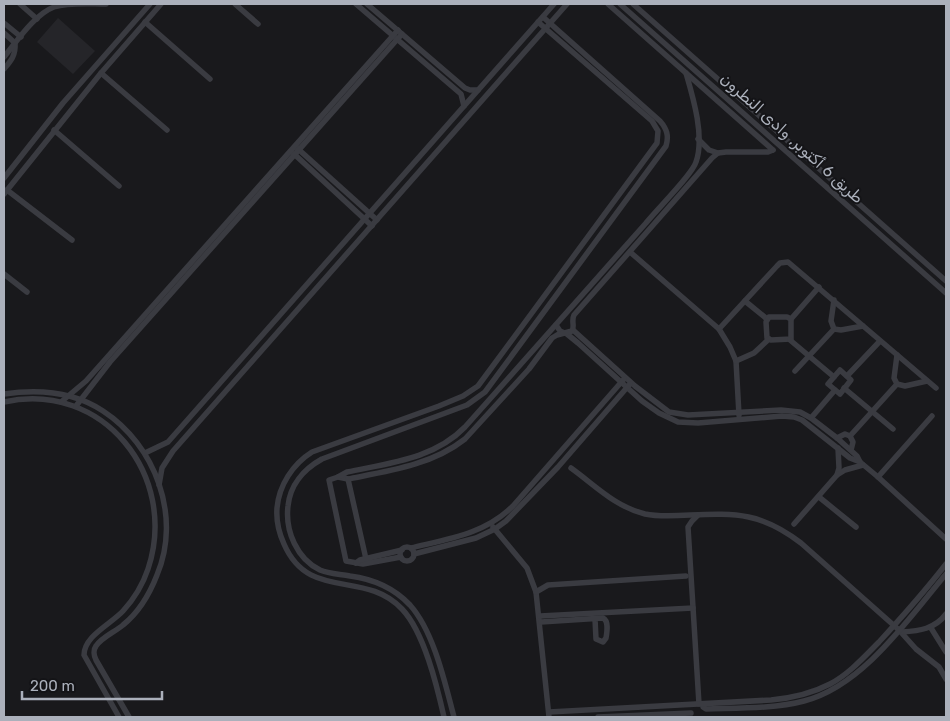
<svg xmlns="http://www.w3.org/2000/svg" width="950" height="721" viewBox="0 0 950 721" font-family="Rubik,'Noto Naskh Arabic',sans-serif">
  <rect width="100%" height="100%" fill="#19191c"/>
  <polygon fill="#252529" points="58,18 95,51 73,74 37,42"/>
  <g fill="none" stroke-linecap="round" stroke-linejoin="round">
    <g stroke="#3a3b41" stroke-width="5.5">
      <polyline points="20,4 37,19"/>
      <polyline points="235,4 258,24"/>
      <polyline points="356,4 461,94 464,106"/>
      <polyline points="367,4 465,88 470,90 478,90"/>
      <polyline points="608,4 773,150"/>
      <polyline points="620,4 946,293"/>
      <polyline points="633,4 946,281"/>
      <polyline points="145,22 210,79"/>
      <polyline points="4,23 21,37"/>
      <path d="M4 33 15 43C16 55 11 61 4 69"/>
      <path d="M4 57C17 41 35 14 54 7 70 2 90 4 106 4"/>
      <polyline points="101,73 167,130"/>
      <polyline points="54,130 119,186"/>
      <polyline points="698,139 709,150 718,153"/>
      <polyline points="297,148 377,220"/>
      <polyline points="293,153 372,226"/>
      <polyline points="4,178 63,103 150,4"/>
      <polyline points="7,190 72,240"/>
      <polyline points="4,194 101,73 161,4"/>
      <polyline points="630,252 719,329 730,347 736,361 739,415"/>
      <polyline points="4,274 27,292"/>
      <polyline points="834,300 831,321 834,329 841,330 863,326"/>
      <polyline points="745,301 767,319"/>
      <polygon points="769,317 787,317 791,319 791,339 771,340 767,338 766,322"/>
      <polyline points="791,319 819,287"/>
      <polyline points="556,325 560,331 567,334 578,343 642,401 659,413 678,422 698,423 782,416 794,417 802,420 850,458 860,462 878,477 946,539"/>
      <polyline points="719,329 777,266 780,263 788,262 936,388"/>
      <polyline points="573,330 635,386 669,412 688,415 781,410 800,412 811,418 837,438 857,456 860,462"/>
      <polyline points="790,340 834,377"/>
      <polyline points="897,355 894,378 897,384 905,386 927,381"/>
      <polyline points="736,361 754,353 769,339"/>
      <polygon points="840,370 851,380 840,394 828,384"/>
      <polyline points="795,371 834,329"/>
      <polyline points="847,376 880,341"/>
      <polyline points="844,388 893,429"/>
      <path d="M4 394C38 389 73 391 103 411 155 445 182 516 157 575 150 593 138 613 123 625 115 632 102 637 96 646 93 650 94 656 96 660L129 717"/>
      <path d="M4 402C103 380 179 476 148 569 143 584 133 600 123 611 111 624 84 636 84 655L119 717"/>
      <polyline points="61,402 86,381 398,30"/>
      <polyline points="76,406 110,362 402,34"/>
      <polyline points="811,418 835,390"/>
      <polyline points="850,436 897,384"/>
      <polyline points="837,438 845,434 850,436 853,442 851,450"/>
      <polyline points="145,453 168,442 554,4"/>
      <path d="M571 468C596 486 614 506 645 514 659 517 675 516 690 515 737 513 762 513 801 543L899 630 916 649 939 667 946 679"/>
      <polyline points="837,475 839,468 838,448"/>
      <path d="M338 477 348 479C389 471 432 465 465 439L529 369 552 338 557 335 572 331C575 326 571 321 574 315L712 158 718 153 726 152H768L773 150"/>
      <polyline points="878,477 932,416"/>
      <polyline points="348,479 366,559"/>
      <polyline points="159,485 162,468 173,451 567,4"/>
      <polyline points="819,497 856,527"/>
      <polyline points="698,515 692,521 688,527 699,704"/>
      <polyline points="794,524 837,475 845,470 863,465"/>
      <polyline points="493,527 527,568 536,592 549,717"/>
      <circle cx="407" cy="554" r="7"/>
      <path d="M411 548C448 539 485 534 513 506L624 379"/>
      <polyline points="414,554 476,538 495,529 506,521 558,467 630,384"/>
      <path d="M401 557 363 564 346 561 329 480 338 477 347 472C389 463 434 459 465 427 526 359 586 291 646 223 656 210 692 175 696 162 705 137 693 97 686 73"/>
      <polyline points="356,563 360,560 402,550"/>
      <polyline points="536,592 548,585 686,576"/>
      <polyline points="540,616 693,608"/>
      <path d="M541 622 603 618C609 621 607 632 606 638L603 642 596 639 595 619"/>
      <polyline points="931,628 946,652"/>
      <path d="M902 632C919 631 935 629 946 614"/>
      <path d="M703 704V707L706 709C737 708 774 709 804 701 863 686 909 618 946 574"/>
      <path d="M549 712 771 700C792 698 811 694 830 684 849 674 864 657 879 642 902 617 925 591 946 564"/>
      <path d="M444 717C437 686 424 632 402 609 364 569 309 602 284 544 279 533 276 521 277 508 279 485 293 464 312 452L439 406 463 396 478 386 657 143 658 131 652 121 538 22"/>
      <path d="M454 717C445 683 434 632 410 605 394 588 373 579 350 576 340 574 329 574 320 570 297 559 285 531 288 506 290 485 304 469 322 459L467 405 485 392 666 146C669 136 667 129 660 121L543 17"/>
      <polyline points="598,717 691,713"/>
    </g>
  </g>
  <g text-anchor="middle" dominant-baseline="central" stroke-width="4" stroke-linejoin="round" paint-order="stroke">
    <g font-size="16" fill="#abb0bb" stroke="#141417">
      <text transform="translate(792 138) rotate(42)">طريق 6 أكتوبر, وادى النطرون</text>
    </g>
  </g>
  <rect width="950" height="721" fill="none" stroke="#abb0bb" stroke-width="10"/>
  <path d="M22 691v8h140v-8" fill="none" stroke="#abb0bb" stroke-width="2.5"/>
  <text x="30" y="691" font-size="15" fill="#abb0bb" stroke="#141417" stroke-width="4" paint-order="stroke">200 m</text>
</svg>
